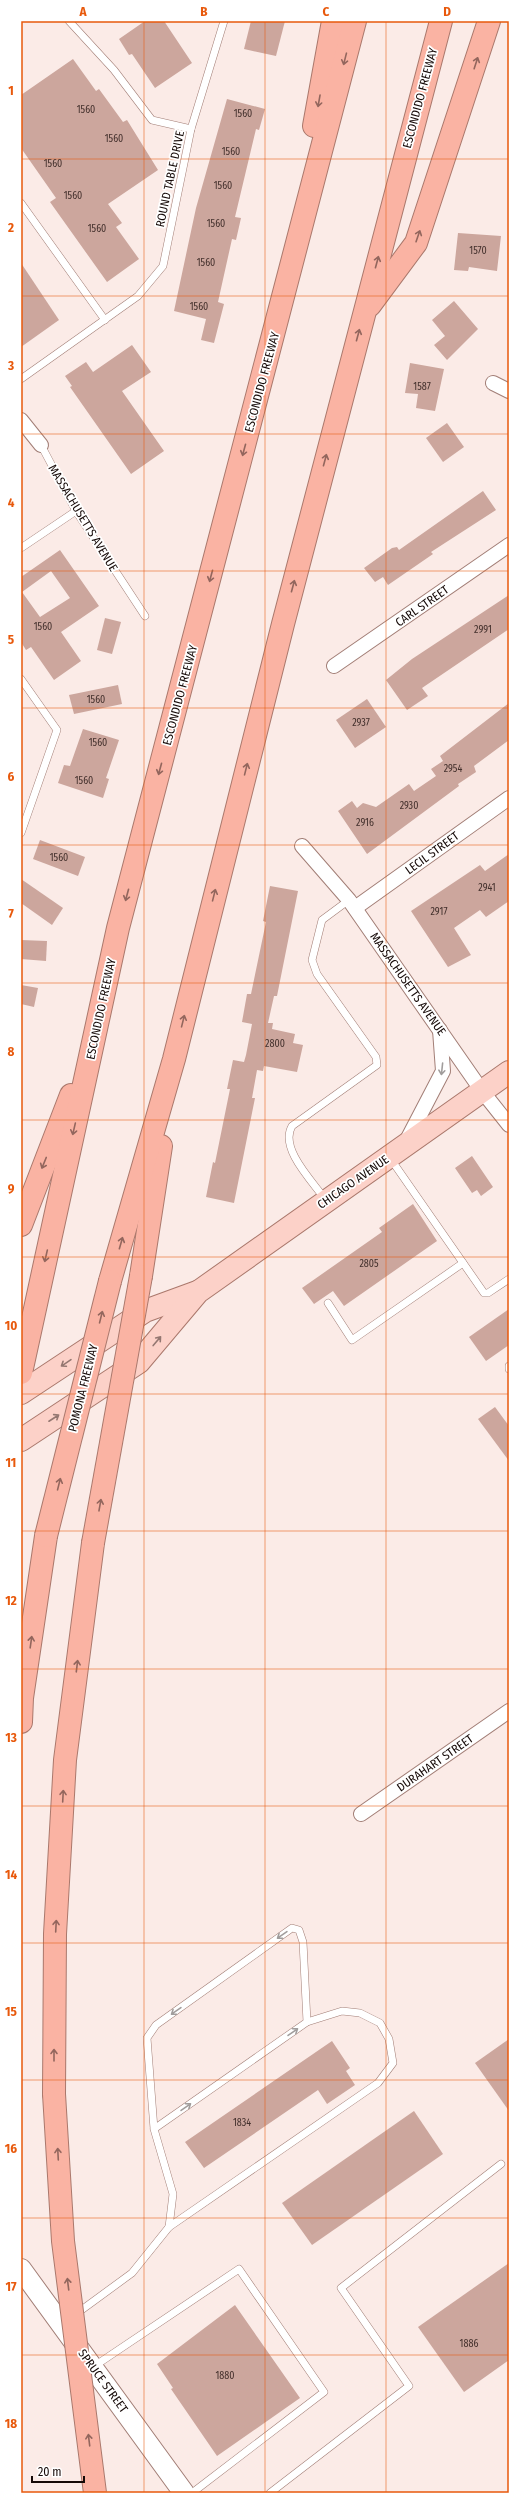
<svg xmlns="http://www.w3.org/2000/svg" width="530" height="2514" viewBox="0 0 530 2514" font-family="'Fira Sans Condensed',sans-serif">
  <rect width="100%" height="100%" fill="#fbebe7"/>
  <g fill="#cca69d" fill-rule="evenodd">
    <polygon points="145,21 164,21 192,63 155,88 132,54 129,55 119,39"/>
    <polygon points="251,21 285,21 276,56 244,49"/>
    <polygon points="73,59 96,91 99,89 123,122 127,120 158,170 108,204 122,223 116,227 139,259 107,282 50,202 56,198 21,148 21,95"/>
    <polygon points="227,99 265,109 259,130 256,129 235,217 241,218 236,240 232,239 218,302 224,304 214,343 201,340 206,319 174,311 196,208"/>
    <polygon points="458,233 501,236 497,271 469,267 468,271 454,270"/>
    <polygon points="21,263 59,320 21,347"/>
    <polygon points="454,301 478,329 447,360 434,345 445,336 432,320"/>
    <polygon points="132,345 151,372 122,391 164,451 131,474 70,387 72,386 65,376 86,362 93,372"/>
    <polygon points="410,363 444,369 435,411 416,408 418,394 405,393"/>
    <polygon points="447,423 464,447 443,462 426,438"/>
    <polygon points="483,491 496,510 431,552 433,554 388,585 383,577 375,582 364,568 392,548 397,547 399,550"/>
    <path d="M60 550 99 606 61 632 81 661 54 680 31 647 26 650 21 642V577ZM51 571 70 598 40 617 22 592Z"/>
    <polygon points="509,595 509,629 422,688 428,696 407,710 386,680 412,659"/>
    <polygon points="105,618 121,622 112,654 97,650"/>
    <polygon points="118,685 122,704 74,714 69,695"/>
    <polygon points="367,699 386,727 355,748 336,720"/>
    <polygon points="509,703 509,740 474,766 476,772 458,784 459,786 367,854 338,811 352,801 357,808 363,803 376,807 409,784 414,791 436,776 431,769 443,761 440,756"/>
    <polygon points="83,729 119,740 106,778 109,779 103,798 58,783 64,765 70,766"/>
    <polygon points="40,840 85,857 78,876 33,859"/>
    <polygon points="509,854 509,901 486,917 480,910 454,928 471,955 448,967 411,911 480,865 485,871"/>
    <polygon points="21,879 63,908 52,925 21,903"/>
    <polygon points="270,886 298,891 277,996 274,996 268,1023 273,1023 272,1029 295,1034 293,1043 303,1045 297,1072 264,1066 263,1071 257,1070 252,1098 255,1098 234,1203 206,1197 213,1162 215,1163 230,1089 227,1089 233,1060 244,1062 246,1055 252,1024 242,1022 247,994 251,994 266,922 263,921"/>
    <polygon points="21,940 47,941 46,961 21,959"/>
    <polygon points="21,985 38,988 34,1007 21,1004"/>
    <polygon points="472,1156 493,1187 481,1196 477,1190 472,1193 455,1168"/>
    <polygon points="413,1204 437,1241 344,1306 333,1291 314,1304 302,1288 382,1232 379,1228"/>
    <polygon points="509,1309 509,1345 486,1361 469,1337"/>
    <polygon points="495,1407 509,1426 509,1461 478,1419"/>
    <polygon points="509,2039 509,2111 475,2063"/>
    <polygon points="332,2041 350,2068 346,2071 355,2085 327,2104 318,2090 204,2168 185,2142"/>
    <polygon points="414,2111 443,2154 312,2245 282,2203"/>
    <polygon points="509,2263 509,2360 464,2392 418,2327"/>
    <polygon points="235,2305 300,2398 217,2456 171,2389 173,2388 157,2364"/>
  </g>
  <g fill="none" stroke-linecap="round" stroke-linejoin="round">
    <defs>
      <g id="service">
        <polyline points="69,21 114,70 152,120 191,129"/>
        <polyline points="21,203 105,320"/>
        <polyline points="21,379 138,296 163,266 191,129 224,21"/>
        <polyline points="41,445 76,511 145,616"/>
        <polyline points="21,548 76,511"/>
        <polyline points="21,679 57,730 21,833"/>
        <polyline points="390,1158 484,1293 488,1293 509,1279"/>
        <path d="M325 1199C312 1181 279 1148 292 1126L377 1065 376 1057 317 974 312 960 322 920 349 900"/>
        <polyline points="328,1303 352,1340 463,1263"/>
        <polyline points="509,1366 509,1369"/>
        <polyline points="169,2227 378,2083 393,2063 389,2039 380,2023 360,2013 342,2011 307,2022"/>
        <polyline points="76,2314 132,2273 169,2227 173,2194 154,2129 147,2038 156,2025 292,1928 299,1930 303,1942 307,2022 154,2129"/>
        <polyline points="93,2367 239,2269 324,2392 192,2493"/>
        <polyline points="270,2493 409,2386 341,2288 501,2164"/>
      </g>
      <g id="minor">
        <polyline points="493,383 509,391"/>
        <polyline points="21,420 41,445"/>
        <polyline points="334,666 509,545"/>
        <polyline points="302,846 349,900 482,1091 509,1125"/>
        <polyline points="355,908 509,798"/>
        <polyline points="407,1140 443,1071 440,1030"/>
        <polyline points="361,1814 509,1711"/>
      </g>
      <polyline id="secondary" points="21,2269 184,2493"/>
      <g id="primary">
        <polyline points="21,1393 145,1311 197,1292"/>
        <polyline points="21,1440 139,1362 198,1292 509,1072"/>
      </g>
      <g id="motorway">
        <polyline points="314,126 333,21"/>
        <polyline points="370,305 416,243 489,21"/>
        <polyline points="21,1225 71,1095"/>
        <polyline points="141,1276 161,1146"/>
        <polyline points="110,1281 174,1059 283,624 441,21"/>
        <polyline points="21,1373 118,928 355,21"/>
        <polyline points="21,1722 22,1698 46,1536"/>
        <polyline points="54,2094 55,1934 65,1760 93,1543"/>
      </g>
    </defs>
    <use href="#service" stroke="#a27e76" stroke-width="8"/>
    <use href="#minor" stroke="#a27e76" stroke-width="16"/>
    <use href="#secondary" stroke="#a27e76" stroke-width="22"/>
    <use href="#primary" stroke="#aa786c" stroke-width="24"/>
    <use href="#motorway" stroke="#aa786c" stroke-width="24"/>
    <use href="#service" stroke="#fff" stroke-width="7"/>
    <use href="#minor" stroke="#fff" stroke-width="14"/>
    <use href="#secondary" stroke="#fff" stroke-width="20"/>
    <use href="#primary" stroke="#fcd1c8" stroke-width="22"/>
    <use href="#motorway" stroke="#fab3a3" stroke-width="22"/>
    <defs>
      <g id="motorway-bridge">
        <polyline points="46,1536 110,1281"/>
        <polyline points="93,1543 141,1276"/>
        <polyline points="54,2094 63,2241 95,2493"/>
      </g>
    </defs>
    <use href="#motorway-bridge" stroke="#aa786c" stroke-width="24" stroke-linecap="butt"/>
    <use href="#motorway-bridge" stroke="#fab3a3" stroke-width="22"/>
  </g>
  <defs><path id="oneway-shaft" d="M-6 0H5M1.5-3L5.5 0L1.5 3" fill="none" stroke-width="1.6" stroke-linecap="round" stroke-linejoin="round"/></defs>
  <g stroke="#93665d">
    <use href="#oneway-shaft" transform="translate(345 59) rotate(104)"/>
    <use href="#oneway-shaft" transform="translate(476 63) rotate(-72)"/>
    <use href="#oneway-shaft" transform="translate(319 101) rotate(100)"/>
    <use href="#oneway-shaft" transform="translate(418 236) rotate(-71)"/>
    <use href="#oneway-shaft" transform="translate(377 262) rotate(-75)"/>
    <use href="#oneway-shaft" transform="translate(358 335) rotate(-75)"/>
    <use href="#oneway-shaft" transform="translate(244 450) rotate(105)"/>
    <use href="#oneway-shaft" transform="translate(325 460) rotate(-75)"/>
    <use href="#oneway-shaft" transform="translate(211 576) rotate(105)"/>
    <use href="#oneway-shaft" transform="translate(293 586) rotate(-75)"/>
    <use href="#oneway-shaft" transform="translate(160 769) rotate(105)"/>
    <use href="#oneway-shaft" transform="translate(246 769) rotate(-76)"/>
    <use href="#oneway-shaft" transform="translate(127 895) rotate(105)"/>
    <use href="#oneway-shaft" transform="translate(214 895) rotate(-76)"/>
    <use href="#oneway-shaft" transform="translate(183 1021) rotate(-76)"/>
    <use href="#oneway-shaft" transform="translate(74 1129) rotate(103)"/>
    <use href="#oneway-shaft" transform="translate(44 1163) rotate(112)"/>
    <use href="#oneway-shaft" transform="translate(121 1243) rotate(-74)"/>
    <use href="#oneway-shaft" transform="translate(46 1256) rotate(103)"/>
    <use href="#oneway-shaft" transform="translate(101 1317) rotate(-76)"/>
    <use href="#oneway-shaft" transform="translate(59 1484) rotate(-76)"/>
    <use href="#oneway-shaft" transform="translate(100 1505) rotate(-80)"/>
    <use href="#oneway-shaft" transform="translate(31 1642) rotate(-82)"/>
    <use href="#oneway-shaft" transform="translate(77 1666) rotate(-83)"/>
    <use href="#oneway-shaft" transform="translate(63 1796) rotate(-87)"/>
    <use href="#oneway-shaft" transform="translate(56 1926) rotate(-87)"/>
    <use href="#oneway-shaft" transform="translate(54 2055) rotate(-90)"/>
    <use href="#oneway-shaft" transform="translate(58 2154) rotate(-93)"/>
    <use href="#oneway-shaft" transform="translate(68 2284) rotate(-97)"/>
    <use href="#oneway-shaft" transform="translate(89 2440) rotate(-97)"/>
  </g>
  <g stroke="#a19d9c">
    <use href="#oneway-shaft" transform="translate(442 1069) rotate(96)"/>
    <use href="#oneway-shaft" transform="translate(282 1935) rotate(145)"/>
    <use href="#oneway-shaft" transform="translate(176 2011) rotate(145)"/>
    <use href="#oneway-shaft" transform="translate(293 2032) rotate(-35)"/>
    <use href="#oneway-shaft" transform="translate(186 2107) rotate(-35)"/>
  </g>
  <g stroke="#947771">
    <use href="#oneway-shaft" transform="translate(157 1341) rotate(-50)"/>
    <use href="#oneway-shaft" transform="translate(66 1363) rotate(146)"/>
    <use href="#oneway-shaft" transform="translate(54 1418) rotate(-33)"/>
  </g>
  <path fill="none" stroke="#e8590c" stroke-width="1" stroke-opacity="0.55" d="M144 21V2493M265 21V2493M386 21V2493M21 159H509M21 296H509M21 434H509M21 571H509M21 708H509M21 845H509M21 983H509M21 1120H509M21 1257H509M21 1394H509M21 1531H509M21 1669H509M21 1806H509M21 1943H509M21 2080H509M21 2218H509M21 2355H509"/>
  <g text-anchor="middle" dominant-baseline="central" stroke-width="3.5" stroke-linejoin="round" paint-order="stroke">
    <g font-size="10" fill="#43302c">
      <text x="86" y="110">1560</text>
      <text x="243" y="114">1560</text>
      <text x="114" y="139">1560</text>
      <text x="231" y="152">1560</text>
      <text x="53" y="164">1560</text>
      <text x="223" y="186">1560</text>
      <text x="73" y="196">1560</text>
      <text x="216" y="224">1560</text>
      <text x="97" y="229">1560</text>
      <text x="478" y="251">1570</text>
      <text x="206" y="263">1560</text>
      <text x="199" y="307">1560</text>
      <text x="422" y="387">1587</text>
      <text x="43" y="627">1560</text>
      <text x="483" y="630">2991</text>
      <text x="96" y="700">1560</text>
      <text x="361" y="723">2937</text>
      <text x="98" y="743">1560</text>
      <text x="453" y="769">2954</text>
      <text x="84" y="781">1560</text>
      <text x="409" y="806">2930</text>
      <text x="365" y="823">2916</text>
      <text x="59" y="858">1560</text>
      <text x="487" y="888">2941</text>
      <text x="439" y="912">2917</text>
      <text x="275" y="1044">2800</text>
      <text x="369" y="1264">2805</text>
      <text x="242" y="2123">1834</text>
      <text x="469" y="2344">1886</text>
      <text x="225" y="2376">1880</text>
    </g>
    <g font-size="12" fill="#150907" stroke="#fff">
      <text transform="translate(420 98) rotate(-75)">ESCONDIDO FREEWAY</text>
      <text transform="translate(170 179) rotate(-78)">ROUND TABLE DRIVE</text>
      <text transform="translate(262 382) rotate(-75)">ESCONDIDO FREEWAY</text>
      <text transform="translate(83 518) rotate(59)">MASSACHUSETTS AVENUE</text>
      <text transform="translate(422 606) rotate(-35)">CARL STREET</text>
      <text transform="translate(180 695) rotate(-75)">ESCONDIDO FREEWAY</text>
      <text transform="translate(432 853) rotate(-36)">LECIL STREET</text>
      <text transform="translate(408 984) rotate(55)">MASSACHUSETTS AVENUE</text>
      <text transform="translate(101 1009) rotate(-78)">ESCONDIDO FREEWAY</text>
      <text transform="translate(353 1182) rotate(-35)">CHICAGO AVENUE</text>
      <text transform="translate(83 1388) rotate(-76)">POMONA FREEWAY</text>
      <text transform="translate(435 1763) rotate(-35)">DURAHART STREET</text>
      <text transform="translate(103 2381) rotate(54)">SPRUCE STREET</text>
    </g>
  </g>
  <rect width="530" height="2514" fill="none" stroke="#ffffff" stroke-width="44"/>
  <path d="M32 2476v6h52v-6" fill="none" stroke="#150907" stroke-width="2"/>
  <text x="38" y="2476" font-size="12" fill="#150907" stroke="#ffffff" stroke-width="3" paint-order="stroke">20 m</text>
  <rect x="22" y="22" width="486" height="2470" fill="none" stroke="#e8590c" stroke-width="1.5"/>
  <g font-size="13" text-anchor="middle" font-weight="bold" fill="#e8590c">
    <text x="83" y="16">A</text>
    <text x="204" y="16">B</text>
    <text x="326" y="16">C</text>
    <text x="447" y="16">D</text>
    <text x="11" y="95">1</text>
    <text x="11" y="232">2</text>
    <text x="11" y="370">3</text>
    <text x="11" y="507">4</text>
    <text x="11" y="644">5</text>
    <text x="11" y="781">6</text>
    <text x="11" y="918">7</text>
    <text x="11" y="1056">8</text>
    <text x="11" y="1193">9</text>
    <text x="11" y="1330">10</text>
    <text x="11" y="1467">11</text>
    <text x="11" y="1605">12</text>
    <text x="11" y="1742">13</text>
    <text x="11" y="1879">14</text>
    <text x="11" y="2016">15</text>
    <text x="11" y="2153">16</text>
    <text x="11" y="2291">17</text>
    <text x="11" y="2428">18</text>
  </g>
</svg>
